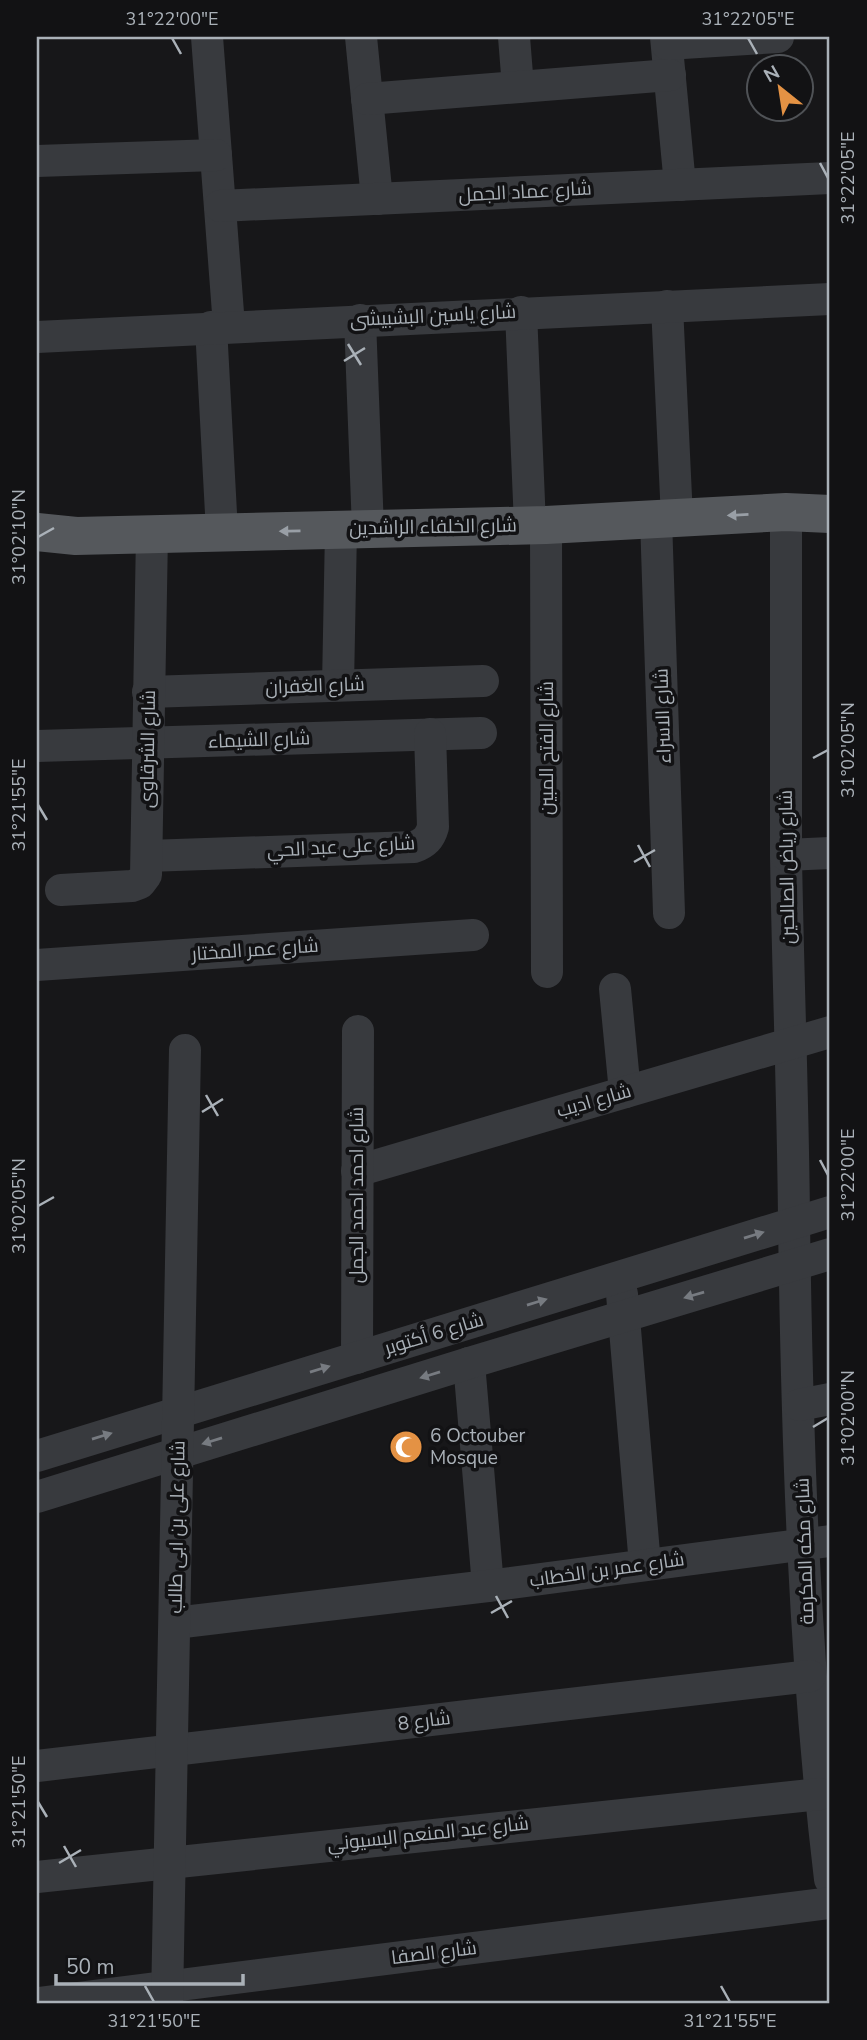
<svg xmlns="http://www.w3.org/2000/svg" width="867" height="2040" viewBox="0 0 867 2040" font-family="'Nunito Sans',Cairo,sans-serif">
  <rect width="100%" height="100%" fill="#171719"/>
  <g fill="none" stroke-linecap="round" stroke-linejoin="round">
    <g stroke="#383a3e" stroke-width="32">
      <polyline points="207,37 229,326"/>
      <polyline points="361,37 377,199"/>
      <polyline points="514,37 518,87"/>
      <polyline points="666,37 680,185"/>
      <polyline points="667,44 778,37"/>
      <polyline points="367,99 670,75"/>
      <polyline points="37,161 216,155"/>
      <polyline points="220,206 830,178"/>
      <polyline points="667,306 677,518"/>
      <polyline points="521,312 530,525"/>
      <polyline points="360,320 368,529"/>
      <polyline points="211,327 222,532"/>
      <polyline points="37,337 830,299"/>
      <path d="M786 512C786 627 785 742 786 856 788 978 793 1099 794 1220 797 1440 804 1661 830 1879"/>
      <polyline points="656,519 669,913"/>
      <polyline points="546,525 547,972"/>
      <polyline points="338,685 341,530"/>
      <polyline points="148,692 483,681"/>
      <polyline points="37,746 481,733"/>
      <polyline points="786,855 830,853"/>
      <path d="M147 856 414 847C425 843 430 838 433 827L430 734"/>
      <polyline points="61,890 132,886 140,883 146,875 152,534"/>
      <polyline points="37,965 473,935"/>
      <polyline points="615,989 625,1092"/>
      <polyline points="357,1171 830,1032"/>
      <polyline points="622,1294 645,1565"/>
      <polyline points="357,1358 358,1031"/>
      <polyline points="469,1363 488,1586"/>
      <polyline points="799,1405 830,1399"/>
      <polyline points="37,1456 830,1212"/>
      <polyline points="37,1497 469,1363 830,1254"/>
      <polyline points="175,1623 488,1586 830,1541"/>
      <polyline points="37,1766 810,1676"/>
      <polyline points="37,1877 820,1794"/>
      <polyline points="38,2003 830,1903"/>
      <polyline points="167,2003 185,1050"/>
    </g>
    <polyline stroke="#55585c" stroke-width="38" points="37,532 76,536 546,525 786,512 830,514"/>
  </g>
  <defs><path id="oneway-solid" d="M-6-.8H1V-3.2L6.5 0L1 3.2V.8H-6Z" transform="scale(1.75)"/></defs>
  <g fill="#999fa6">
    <use href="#oneway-solid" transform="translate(738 515) rotate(177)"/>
    <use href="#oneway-solid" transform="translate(290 531) rotate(179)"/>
  </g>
  <g fill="#777b81">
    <use href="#oneway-solid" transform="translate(754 1235) rotate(-17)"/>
    <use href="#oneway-solid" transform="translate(694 1295) rotate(164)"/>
    <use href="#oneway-solid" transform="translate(537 1302) rotate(-17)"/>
    <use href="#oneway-solid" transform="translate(320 1369) rotate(-17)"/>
    <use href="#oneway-solid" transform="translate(430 1375) rotate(163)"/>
    <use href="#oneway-solid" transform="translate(102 1436) rotate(-17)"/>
    <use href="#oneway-solid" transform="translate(212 1441) rotate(163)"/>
  </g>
  <path fill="none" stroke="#aab1b8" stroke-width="2.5" d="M172 38 181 54M748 38 757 54M820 163 828 178M348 344 361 365M344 361 365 348M38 537 54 528M813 758 828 750M38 805 47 820M638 845 650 867M634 862 655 850M206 1095 218 1116M202 1112 223 1099M820 1160 828 1175M38 1206 54 1197M813 1427 828 1418M496 1596 508 1618M491 1613 512 1601M38 1802 47 1817M64 1846 76 1867M59 1863 81 1850M145 1986 154 2002M721 1986 730 2002"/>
  <defs>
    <symbol id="mosque-disc" viewBox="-11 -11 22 22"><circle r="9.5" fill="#e49244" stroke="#121214"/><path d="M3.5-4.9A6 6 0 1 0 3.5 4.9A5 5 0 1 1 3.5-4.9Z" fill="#fff"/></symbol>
  </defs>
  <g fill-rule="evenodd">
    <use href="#mosque-disc" x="387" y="1428" width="38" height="38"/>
  </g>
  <g text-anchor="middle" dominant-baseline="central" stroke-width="7" stroke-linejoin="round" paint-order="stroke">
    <g font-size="19" fill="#aab1b8" stroke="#121214">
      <text transform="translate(525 192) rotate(-3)">شارع عماد الجمل</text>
      <text transform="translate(433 316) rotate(-3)">شارع ياسين البشبيشى</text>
      <text transform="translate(433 527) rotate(-1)">شارع الخلفاء الراشدين</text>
      <text transform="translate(315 686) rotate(-2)">شارع الغفران</text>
      <text transform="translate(663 716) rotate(-92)">شارع الاسراء</text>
      <text transform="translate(259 740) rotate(-2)">شارع الشيماء</text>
      <text transform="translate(547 748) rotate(-90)">شارع الفتح المبين</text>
      <text transform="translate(148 749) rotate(-89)">شارع الشرقاوى</text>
      <text transform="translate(341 847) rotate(-3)">شارع على عبد الحي</text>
      <text transform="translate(787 867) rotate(-91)">شارع رياض الصالحين</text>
      <text transform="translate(255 950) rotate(-4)">شارع عمر المختار</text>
      <text transform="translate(594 1101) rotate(-16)">شارع اديب</text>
      <text transform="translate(357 1195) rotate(-90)">شارع احمد احمد الجمل</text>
      <text transform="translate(434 1334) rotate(-17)">شارع 6 أكتوبر</text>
      <text transform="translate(177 1527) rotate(-89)">شارع على بن ابى طالب</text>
      <text transform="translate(805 1551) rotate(-92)">شارع مكه المكرمة</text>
      <text transform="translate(607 1570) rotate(-8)">شارع عمر بن الخطاب</text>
      <text transform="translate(424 1721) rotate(-7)">شارع 8</text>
      <text transform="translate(428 1834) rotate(-6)">شارع عبد المنعم البسيوني</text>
      <text transform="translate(434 1953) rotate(-7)">شارع الصفا</text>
    </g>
    <g font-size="19" fill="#aab1b8" stroke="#121214" text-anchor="start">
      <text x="430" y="1436">6 Octouber<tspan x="430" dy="22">Mosque</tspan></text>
    </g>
  </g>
  <rect width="867" height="2040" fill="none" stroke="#121214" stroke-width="77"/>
  <g transform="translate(780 88) rotate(330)"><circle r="33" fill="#121214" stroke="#4f5256" stroke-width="2"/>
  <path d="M0-5L12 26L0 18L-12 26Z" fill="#e49244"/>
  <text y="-10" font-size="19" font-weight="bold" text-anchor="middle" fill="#aab1b8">N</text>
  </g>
  <path d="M56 1974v10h187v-10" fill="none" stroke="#aab1b8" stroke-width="3.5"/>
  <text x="66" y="1974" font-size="21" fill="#aab1b8" stroke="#121214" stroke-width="5" paint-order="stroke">50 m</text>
  <rect x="38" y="38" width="790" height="1964" fill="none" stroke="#aab1b8" stroke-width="2.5"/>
  <g font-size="18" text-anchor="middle" fill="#aab1b8">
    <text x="172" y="25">31°22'00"E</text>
    <text x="748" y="25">31°22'05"E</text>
    <text transform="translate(848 178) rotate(-90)" y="6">31°22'05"E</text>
    <text transform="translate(19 537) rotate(-90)" y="6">31°02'10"N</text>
    <text transform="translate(848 750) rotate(-90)" y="6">31°02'05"N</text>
    <text transform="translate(19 805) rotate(-90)" y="6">31°21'55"E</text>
    <text transform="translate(848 1175) rotate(-90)" y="6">31°22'00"E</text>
    <text transform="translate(19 1206) rotate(-90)" y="6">31°02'05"N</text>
    <text transform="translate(848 1418) rotate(-90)" y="6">31°02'00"N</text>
    <text transform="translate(19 1802) rotate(-90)" y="6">31°21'50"E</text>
    <text x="154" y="2027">31°21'50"E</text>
    <text x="730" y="2027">31°21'55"E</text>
  </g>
</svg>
